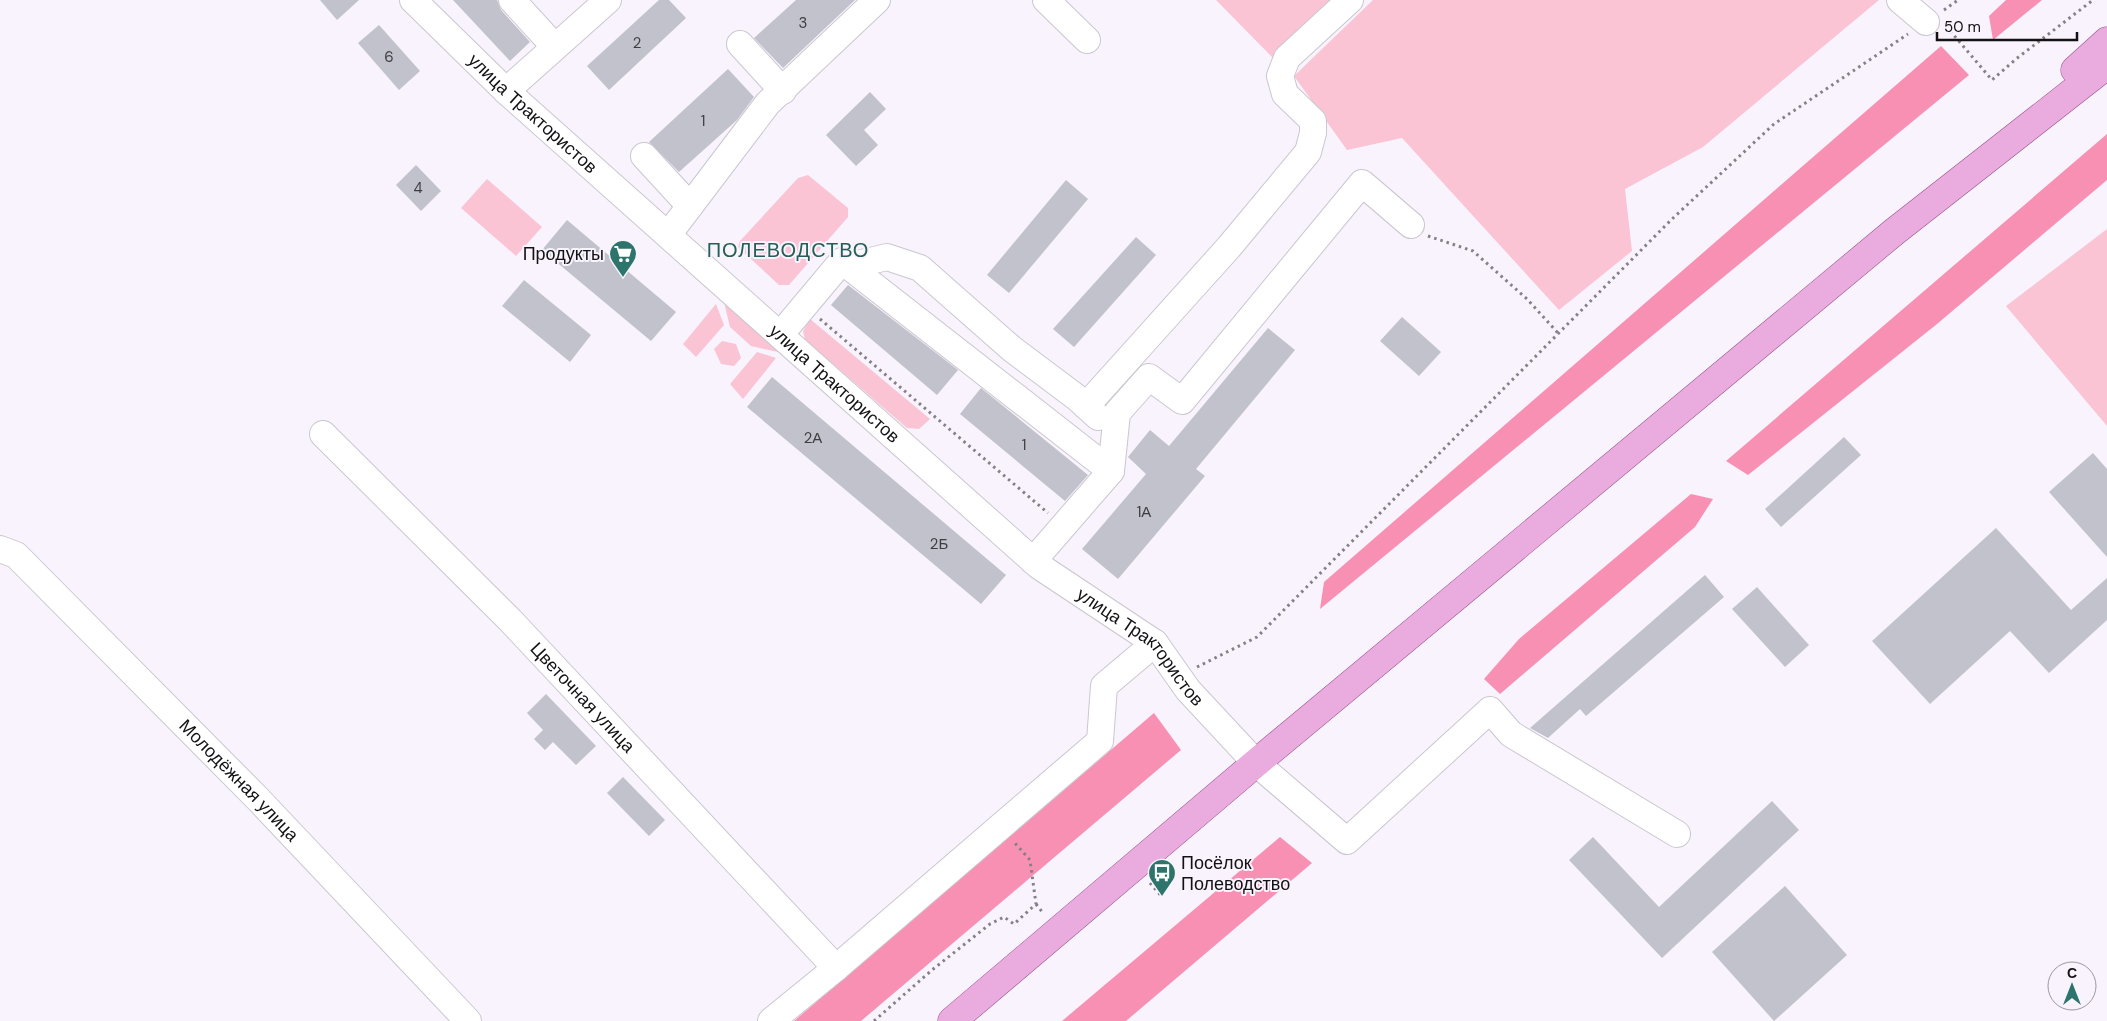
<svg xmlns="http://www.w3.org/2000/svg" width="2107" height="1021" viewBox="0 0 2107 1021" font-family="'DM Sans',sans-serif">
  <rect width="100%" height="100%" fill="#f8f3fc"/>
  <g fill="#fac4d4">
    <polygon points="1216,0 1333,0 1275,60"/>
    <polygon points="1373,0 1879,0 1703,147 1625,189 1632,251 1559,310 1402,138 1347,150 1294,76"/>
    <polygon points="808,175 848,208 848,217 789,285 779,285 738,247 740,241 798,178"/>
    <polygon points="487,179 542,227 516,256 461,208"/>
    <polygon points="2107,229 2107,426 2006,306"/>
    <polygon points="724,302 778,352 751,346 730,327"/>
    <polygon points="716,304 724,325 696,357 683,344"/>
    <polygon points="810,319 930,419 919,429 907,428 805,340 803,331"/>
    <polygon points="722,341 736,344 741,358 734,366 721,364 714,349"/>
    <polygon points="757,352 776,358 743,399 730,384"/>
  </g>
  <g fill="#f790b2">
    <polygon points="2006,0 2042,0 1993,40 1989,16"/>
    <polygon points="1941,46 1969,75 1320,609 1324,582"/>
    <polygon points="2107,134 2107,180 1937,324 1748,475 1726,461"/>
    <polygon points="1691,494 1713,499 1695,527 1500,694 1484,679 1519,639"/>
    <polygon points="1154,713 1181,750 861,1021 794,1021"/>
    <polygon points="1280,837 1312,863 1126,1021 1062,1021"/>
  </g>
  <g fill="#c1c2cb">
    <polygon points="320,0 359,0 337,20"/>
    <polygon points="453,0 497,0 501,10 530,42 510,61"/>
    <polygon points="659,0 669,0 686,18 609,90 587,66"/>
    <polygon points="796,0 855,0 783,68 754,38"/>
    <polygon points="379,25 420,71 399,90 358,43"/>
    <polygon points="728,69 754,97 737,120 679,172 649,142"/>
    <polygon points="870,92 886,109 864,130 878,145 856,166 826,135"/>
    <polygon points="416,165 441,191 421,211 396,185"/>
    <polygon points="1066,180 1088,199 1009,293 987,275"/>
    <polygon points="567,220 676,312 651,341 542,250"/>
    <polygon points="1136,237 1156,255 1074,347 1053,329"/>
    <polygon points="524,280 591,335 570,362 502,306"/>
    <polygon points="848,285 958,370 937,395 831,305"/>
    <polygon points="1402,317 1441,352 1419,376 1380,341"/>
    <polygon points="1268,328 1295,350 1196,469 1205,476 1118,579 1082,549 1146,474 1128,457 1150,430 1169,446"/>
    <polygon points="772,377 1006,575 981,604 747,407"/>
    <polygon points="981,388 1088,475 1065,501 960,414"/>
    <polygon points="1844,437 1861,455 1781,527 1765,509"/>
    <polygon points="2093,453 2107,469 2107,557 2049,492"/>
    <polygon points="1996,528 2071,610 2107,578 2107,620 2049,673 2010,631 1930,704 1872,641"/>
    <polygon points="1705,575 1724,597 1586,716 1580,709 1548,738 1530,728"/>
    <polygon points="1757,587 1809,645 1785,667 1732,609"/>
    <polygon points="546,694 596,746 576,765 553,742 545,750 534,739 543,730 527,713"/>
    <polygon points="623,777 665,820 649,836 607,793"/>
    <polygon points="1772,801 1799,830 1662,958 1569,860 1593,837 1659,907"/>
    <polygon points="1785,886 1847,955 1774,1021 1712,952"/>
  </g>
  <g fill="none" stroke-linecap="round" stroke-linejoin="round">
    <defs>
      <g id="minor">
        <path id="s1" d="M413 0 506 91 1039 566 1155 643 1188 690 1256 763 1347 841 1490 710 1511 734 1677 834"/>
        <polyline points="512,0 555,47"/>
        <polyline points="1046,0 1087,40"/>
        <polyline points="1900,0 1926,22"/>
        <polyline points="740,44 783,91"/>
        <polyline points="506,91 608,0"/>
        <polyline points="644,156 690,206"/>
        <polyline points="668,235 768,103 877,0"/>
        <polyline points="849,266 887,257 920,268 1012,349 1076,397 1098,417"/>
        <polyline points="780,335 842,261 1111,471 1033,561"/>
        <polyline points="1086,406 1229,247 1308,152 1313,133 1313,121 1285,94 1280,76 1287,58 1350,0"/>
        <path id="s2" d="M323 434 510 620 836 968"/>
        <polyline points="1111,471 1117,413 1149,377 1182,401 1362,183 1411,225"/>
        <path id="s3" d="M0 549 16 555 258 799 468 1021"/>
        <polyline points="771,1021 836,968 1100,741 1104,686 1155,643"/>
      </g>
      <g id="major">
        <polyline points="2075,70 2107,41"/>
        <polyline points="952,1021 1256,763 1894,232 2107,65"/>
      </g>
    </defs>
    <use href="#minor" stroke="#cbc6cf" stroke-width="28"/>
    <use href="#major" stroke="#96518a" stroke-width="29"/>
    <g stroke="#838086" stroke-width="3" stroke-dasharray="2.5 4" stroke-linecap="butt">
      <polyline points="1944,10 1958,0"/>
      <polyline points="1946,26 1992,80 2016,59 2093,0"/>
      <polyline points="1428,236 1473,251 1527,299 1558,333"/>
      <polyline points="820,319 1048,513"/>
      <polyline points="1197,667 1257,637 1672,219 1774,124 1908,34"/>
      <polyline points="1150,883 1162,897"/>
      <polyline points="1036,904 1043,913"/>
      <polyline points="874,1021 932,970 990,924 1004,917 1014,924 1036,904 1030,860 1014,842"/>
    </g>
    <use href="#minor" stroke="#fff" stroke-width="26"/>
    <use href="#major" stroke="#eaacdf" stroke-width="28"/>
  </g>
  <defs>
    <symbol id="supermarket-pin" viewBox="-11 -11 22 30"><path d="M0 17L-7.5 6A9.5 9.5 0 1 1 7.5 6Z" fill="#2c746c" stroke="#f8f3fc"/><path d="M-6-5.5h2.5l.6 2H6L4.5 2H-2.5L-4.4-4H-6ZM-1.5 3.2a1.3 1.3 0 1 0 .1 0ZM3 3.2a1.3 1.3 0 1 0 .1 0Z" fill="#fff"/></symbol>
    <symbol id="bus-pin" viewBox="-11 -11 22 30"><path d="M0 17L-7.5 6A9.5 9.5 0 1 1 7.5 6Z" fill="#2c746c" stroke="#f8f3fc"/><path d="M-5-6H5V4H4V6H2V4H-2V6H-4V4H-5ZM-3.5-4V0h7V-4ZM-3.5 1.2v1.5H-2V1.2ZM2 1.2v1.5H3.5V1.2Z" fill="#fff"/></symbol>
  </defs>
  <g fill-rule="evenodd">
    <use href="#supermarket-pin" x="607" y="238" width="32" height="43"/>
    <use href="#bus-pin" x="1146" y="857" width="32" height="43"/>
  </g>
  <g text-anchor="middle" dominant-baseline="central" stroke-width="4" stroke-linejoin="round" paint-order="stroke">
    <g font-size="15" fill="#3e3d42">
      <text x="803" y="23">3</text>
      <text x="637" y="43">2</text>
      <text x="389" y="57">6</text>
      <text x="703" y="121">1</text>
      <text x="418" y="188">4</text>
      <text x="813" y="438">2А</text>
      <text x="1024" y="445">1</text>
      <text x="1144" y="512">1А</text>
      <text x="939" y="544">2Б</text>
    </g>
    <g font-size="18" fill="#131114" stroke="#f8f3fc">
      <text stroke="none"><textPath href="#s1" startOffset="165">улица Трактористов</textPath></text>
      <text stroke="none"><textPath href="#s1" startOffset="570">улица Трактористов</textPath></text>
      <text stroke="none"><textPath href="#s1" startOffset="975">улица Трактористов</textPath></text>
      <text stroke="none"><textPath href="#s2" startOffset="370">Цветочная улица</textPath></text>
      <text stroke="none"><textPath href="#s3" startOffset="334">Молодёжная улица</textPath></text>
    </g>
    <g font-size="18" fill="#131114" stroke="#f8f3fc" text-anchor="end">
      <text x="604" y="254">Продукты</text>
      <text x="1181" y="863" text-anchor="start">Посёлок<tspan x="1181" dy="21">Полеводство</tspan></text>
    </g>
    <g font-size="20" letter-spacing="1" fill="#265e58" stroke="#f8f3fc">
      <text x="788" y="250">ПОЛЕВОДСТВО</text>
    </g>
  </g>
  <g transform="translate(2072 986)"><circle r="24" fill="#f8f3fc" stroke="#9c999f"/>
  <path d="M0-4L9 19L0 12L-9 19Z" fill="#2c746c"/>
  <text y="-8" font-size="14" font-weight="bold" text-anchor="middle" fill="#131114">С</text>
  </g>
  <path d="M1937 32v8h140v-8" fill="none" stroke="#131114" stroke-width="2.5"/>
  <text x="1944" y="32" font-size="15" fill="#131114" stroke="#f8f3fc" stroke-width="4" paint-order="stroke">50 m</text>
</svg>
